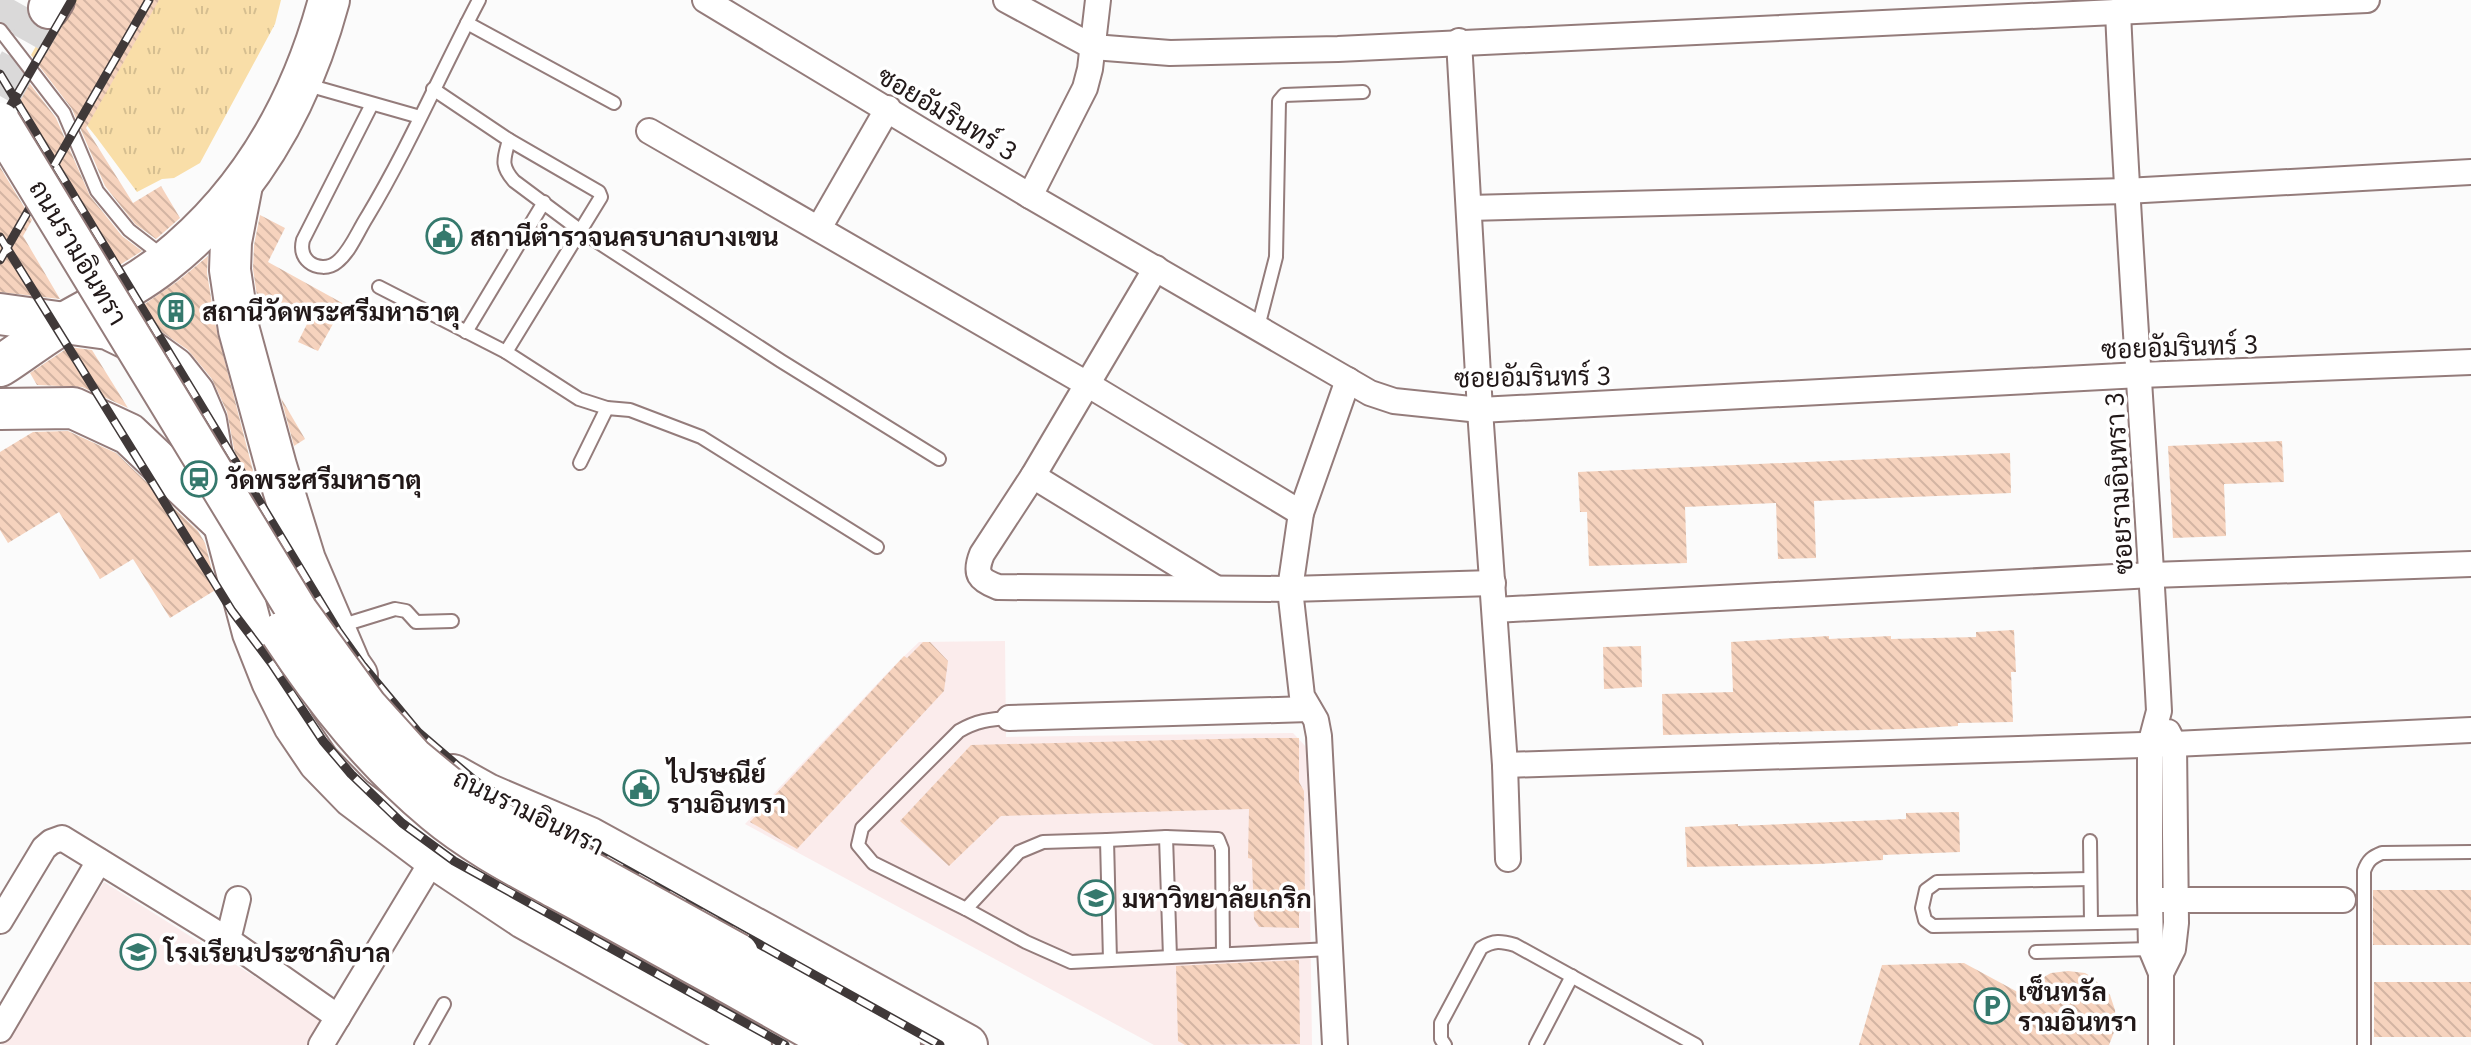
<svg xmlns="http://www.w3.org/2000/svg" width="2471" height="1045" viewBox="0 0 2471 1045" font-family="'IBM Plex Sans',Sarabun,sans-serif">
  <defs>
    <pattern id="grass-tufts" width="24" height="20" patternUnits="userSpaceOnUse" patternTransform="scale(2)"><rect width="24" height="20" fill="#f9dea8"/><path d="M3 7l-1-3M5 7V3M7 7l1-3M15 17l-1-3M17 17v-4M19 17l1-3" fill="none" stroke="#d5be90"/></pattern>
    <pattern id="building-back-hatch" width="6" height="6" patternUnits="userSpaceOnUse" patternTransform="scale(2)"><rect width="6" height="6" fill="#f6d3be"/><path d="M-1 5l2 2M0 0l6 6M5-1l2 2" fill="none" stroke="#d3b4a3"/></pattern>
  </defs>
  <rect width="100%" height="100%" fill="#fbfbfb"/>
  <g fill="#fbecec">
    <polygon points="1005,641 1006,737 1293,733 1308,749 1312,1045 1154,1045 745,824 892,668 919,642"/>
    <polygon points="104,882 327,1022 313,1045 1,1045"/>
  </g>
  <polygon fill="url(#grass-tufts)" points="62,0 281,0 275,24 200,163 174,178 162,179 137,192 97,138 31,55"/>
  <g fill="url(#building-back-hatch)">
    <polygon points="77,0 159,0 86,128 133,203 161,186 180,218 156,239 135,224 105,186 72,109 33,58 49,31 60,28 68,20"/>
    <polygon points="24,76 56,118 90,196 122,236 142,251 115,268 20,111 9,102"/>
    <polygon points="0,167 32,220 23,236 60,299 0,292"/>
    <polygon points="260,215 285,228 268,262 344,304 318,351 298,342 307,324 257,296 253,269 254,245"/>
    <polygon points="208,256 207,273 214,316 211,318 215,323 253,471 243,477 238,470 227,412 212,379 188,350 149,323 139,308 178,281"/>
    <polygon points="69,347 92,350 128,408 82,387 37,385 30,373"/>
    <polygon points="281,398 305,439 294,446"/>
    <polygon points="68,431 116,453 198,531 205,543 217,589 170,618 133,559 100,579 59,512 8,543 0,530 0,452 33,432"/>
    <polygon points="2282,441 2284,482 2224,484 2226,536 2173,538 2168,446"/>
    <polygon points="2010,453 2011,493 1814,501 1816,558 1778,559 1776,503 1685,507 1687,563 1589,566 1587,512 1580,512 1578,472"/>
    <polygon points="2014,630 2016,672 2011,672 2013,722 1958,723 1958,726 1904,729 1663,735 1662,694 1733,692 1731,642 1829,636 1829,639 1891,636 1891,639 1976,637 1976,632"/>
    <polygon points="923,642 930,642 948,661 944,691 797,849 750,822 904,656 907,658"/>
    <polygon points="1641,646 1642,687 1604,689 1603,647"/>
    <polygon points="1258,738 1299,738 1299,782 1304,791 1305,907 1299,913 1299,928 1259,927 1254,919 1252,859 1248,858 1249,809 1001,816 949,866 900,821 971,745"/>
    <polygon points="1959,812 1960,852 1883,855 1883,860 1819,864 1687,867 1685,827 1738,824 1738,826 1906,819 1906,813"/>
    <rect x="2373" y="890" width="98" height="55"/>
    <polygon points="1299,960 1300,1044 1185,1045 1178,1041 1176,966"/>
    <polygon points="1964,963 2025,996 2035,982 2051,973 2068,971 2085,973 2092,977 2110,995 2115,1010 2116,1027 2109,1045 1859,1045 1882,965"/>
    <rect x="2374" y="982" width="97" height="55"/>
  </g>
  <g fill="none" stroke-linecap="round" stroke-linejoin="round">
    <g stroke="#dad9d9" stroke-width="40" stroke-dasharray="40 20" stroke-linecap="butt">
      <polyline points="0,25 14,0"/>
      <polyline points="0,96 49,8"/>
    </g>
    <defs>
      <g id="lane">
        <polyline points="467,23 614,103"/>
        <polyline points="0,30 64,113 97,191 129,230 164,257"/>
        <polyline points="304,84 420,117"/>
        <path d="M433 89 509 140C504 159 500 165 514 181L581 231 781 361 939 459"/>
        <path d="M372 104 303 240C301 248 302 256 309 262 316 268 329 269 337 262 350 252 358 231 367 217 409 147 441 72 479 0"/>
        <polyline points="509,140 599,192 601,197 506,352 579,399 607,408 630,410 701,437 877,547"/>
        <polyline points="379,287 506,352"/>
        <polyline points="1258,327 1276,257 1279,101 1284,95 1363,92"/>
        <polyline points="466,332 544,202"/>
        <polyline points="580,463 607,408"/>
        <polyline points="340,626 395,609 406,611 416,622 452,621"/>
        <path d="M1009 718C990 719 976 721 959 731L862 828 858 845 873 863 966 909 1026 942 1071 962 1330 949"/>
        <polyline points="1166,837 1170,957"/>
        <polyline points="1107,840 1166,837 1218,839 1222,849 1223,954"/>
        <polyline points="2090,841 2091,923"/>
        <polyline points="2090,879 1937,882 1926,890 1922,908 1925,920 1933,926 2150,922"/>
        <polyline points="966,909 1019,852 1043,842 1107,840 1110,960"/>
        <polyline points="2036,952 2151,949"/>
        <polyline points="421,1045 444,1004"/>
        <path d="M1445 1045 1441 1039V1023L1481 948C1494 940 1501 941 1515 945L1696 1045"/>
        <polyline points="1536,1045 1572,976"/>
        <path d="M2364 1045V871C2368 860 2372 857 2382 853L2471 852"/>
      </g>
      <g id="street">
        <polyline points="705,0 1030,196 1370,393 1394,401 1480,410 2140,375 2471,362"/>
        <polyline points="1006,0 1093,47 1170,53 1338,49 2367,0"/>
        <path d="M2118 11C2128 245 2147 478 2159 711L2150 745V900L2151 949 2161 973V1045"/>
        <polyline points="1459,41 1480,410 1505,765 1508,859"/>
        <polyline points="649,131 1087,384 1301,513"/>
        <polyline points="1030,196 1085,88 1090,69 1098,0"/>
        <polyline points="1469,208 2126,191 2471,172"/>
        <polyline points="819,228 888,108"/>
        <path d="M1156 268 1033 476 982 554C974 574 979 580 998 587L1290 589 1493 583"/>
        <polyline points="1033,476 1214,587"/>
        <polyline points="1495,610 2152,575 2471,564"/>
        <polyline points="1009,718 1309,709"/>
        <polyline points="1505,765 2174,744 2471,730"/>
        <polyline points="238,899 228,940 338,1017"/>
        <polyline points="2160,900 2343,900"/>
        <polyline points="0,921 44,848 51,842 62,838 228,940"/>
        <polyline points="2161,973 2173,949 2176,923 2174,744 2168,732"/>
        <polyline points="0,1030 99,861"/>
        <polyline points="321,1045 434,858"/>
        <polyline points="1335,1045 1319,736 1316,720 1302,696 1290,589 1301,513 1348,380"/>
      </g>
      <g id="primary">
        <polyline points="49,8 54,0"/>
        <polyline points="242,185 231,242 230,270 239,330 276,466 305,560 350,665 357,675"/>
        <polyline points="0,314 108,329 145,347 174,368 194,393 206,421 224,524 253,633 272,681 294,725 319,762 353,797 434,858 524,918 751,1045"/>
        <path d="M0 366C22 352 43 335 66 322 99 303 134 287 164 263 250 195 301 104 329 0"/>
        <polyline points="0,409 73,408 129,434 224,524"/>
        <polyline points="453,775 487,794 590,838 967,1045"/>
        <polyline points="738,954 900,1045"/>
        <polyline points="724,980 839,1045"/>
      </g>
    </defs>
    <use href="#lane" stroke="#947c7b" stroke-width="16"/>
    <use href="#street" stroke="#947c7b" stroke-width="28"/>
    <use href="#primary" stroke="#947c7b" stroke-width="44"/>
    <use href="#lane" stroke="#fff" stroke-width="12"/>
    <use href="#street" stroke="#fff" stroke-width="24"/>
    <use href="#primary" stroke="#fff" stroke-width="40"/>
    <defs>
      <g id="rail">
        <polyline points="0,74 338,631 363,666 418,732 474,780 562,834 940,1045"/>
        <polyline points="0,124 72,0"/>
        <polyline points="0,237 232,611 272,664 323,741 351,774 402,823 454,861 785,1045"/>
        <polyline points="0,260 149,0"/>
      </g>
    </defs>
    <use href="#rail" stroke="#403939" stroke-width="9"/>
    <use href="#rail" stroke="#fff" stroke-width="6" stroke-dasharray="18" stroke-linecap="butt"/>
    <defs>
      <g id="primary-bridge">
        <polyline points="0,123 297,611 367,707 413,758 453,791 499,822 738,954"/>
        <path d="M281 633C325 700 373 760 435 812 472 843 516 866 558 889 614 919 669 950 724 980"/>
      </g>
    </defs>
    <use href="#primary-bridge" stroke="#947c7b" stroke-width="44" stroke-linecap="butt"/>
    <use href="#primary-bridge" stroke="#fff" stroke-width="40"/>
  </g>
  <defs>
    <symbol id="civic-ring" viewBox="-11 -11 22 22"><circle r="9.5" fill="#fff" stroke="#35796d" stroke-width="1.5"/><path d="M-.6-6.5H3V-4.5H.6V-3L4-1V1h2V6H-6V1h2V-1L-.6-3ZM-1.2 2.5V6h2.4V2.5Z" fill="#35796d"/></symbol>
    <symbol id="building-ring" viewBox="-11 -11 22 22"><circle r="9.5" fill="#fff" stroke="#35796d" stroke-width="1.5"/><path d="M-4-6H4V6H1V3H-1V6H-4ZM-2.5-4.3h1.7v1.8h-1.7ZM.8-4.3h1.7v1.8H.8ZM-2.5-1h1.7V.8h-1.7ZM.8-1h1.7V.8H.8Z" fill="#35796d"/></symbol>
    <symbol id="station-ring" viewBox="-11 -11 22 22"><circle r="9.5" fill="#fff" stroke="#35796d" stroke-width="1.5"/><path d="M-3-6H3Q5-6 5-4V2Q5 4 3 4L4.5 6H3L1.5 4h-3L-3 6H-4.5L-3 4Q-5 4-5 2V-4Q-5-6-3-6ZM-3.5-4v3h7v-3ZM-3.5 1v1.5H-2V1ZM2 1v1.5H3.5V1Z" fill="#35796d"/></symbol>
    <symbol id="university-ring" viewBox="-11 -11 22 22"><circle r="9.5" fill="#fff" stroke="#35796d" stroke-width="1.5"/><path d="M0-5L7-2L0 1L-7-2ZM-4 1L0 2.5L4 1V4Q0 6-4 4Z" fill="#35796d"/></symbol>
    <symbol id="school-ring" viewBox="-11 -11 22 22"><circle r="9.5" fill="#fff" stroke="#35796d" stroke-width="1.5"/><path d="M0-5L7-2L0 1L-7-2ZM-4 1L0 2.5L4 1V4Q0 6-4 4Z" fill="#35796d"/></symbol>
    <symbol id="parking-ring" viewBox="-11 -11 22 22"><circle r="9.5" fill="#fff" stroke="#35796d" stroke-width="1.5"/><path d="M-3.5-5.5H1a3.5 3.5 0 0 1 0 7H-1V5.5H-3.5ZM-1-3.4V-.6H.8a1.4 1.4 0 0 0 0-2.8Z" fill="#35796d"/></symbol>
  </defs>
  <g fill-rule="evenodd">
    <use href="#civic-ring" x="424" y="216" width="40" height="40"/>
    <use href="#building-ring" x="156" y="291" width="40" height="40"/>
    <use href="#station-ring" x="179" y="459" width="40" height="40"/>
    <use href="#civic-ring" x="621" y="768" width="40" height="40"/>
    <use href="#university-ring" x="1076" y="878" width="40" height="40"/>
    <use href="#school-ring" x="118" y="932" width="40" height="40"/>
    <use href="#parking-ring" x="1972" y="986" width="40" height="40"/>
  </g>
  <g text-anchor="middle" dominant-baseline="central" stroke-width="7" stroke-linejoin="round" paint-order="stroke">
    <g font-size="26" fill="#211818" stroke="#fff">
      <text transform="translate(948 113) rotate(31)">ซอยอัมรินทร์ 3</text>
      <text transform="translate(79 252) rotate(59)">ถนนรามอินทรา</text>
      <text transform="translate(2180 346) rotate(-2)">ซอยอัมรินทร์ 3</text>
      <text transform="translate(1533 376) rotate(-1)">ซอยอัมรินทร์ 3</text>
      <text transform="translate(2118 483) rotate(-93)">ซอยรามอินทรา 3</text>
      <text transform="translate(529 811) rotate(26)">ถนนรามอินทรา</text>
    </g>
    <g font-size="26" font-weight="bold" fill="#211818" stroke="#fff" text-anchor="start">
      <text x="470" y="236">สถานีตำรวจนครบาลบางเขน</text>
      <text x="202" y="311">สถานีวัดพระศรีมหาธาตุ</text>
      <text x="225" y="479">วัดพระศรีมหาธาตุ</text>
      <text x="667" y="773">ไปรษณีย์<tspan x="667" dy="30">รามอินทรา</tspan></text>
      <text x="1122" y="898">มหาวิทยาลัยเกริก</text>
      <text x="164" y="952">โรงเรียนประชาภิบาล</text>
      <text x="2018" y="991">เซ็นทรัล<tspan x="2018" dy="30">รามอินทรา</tspan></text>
    </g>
  </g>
</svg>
